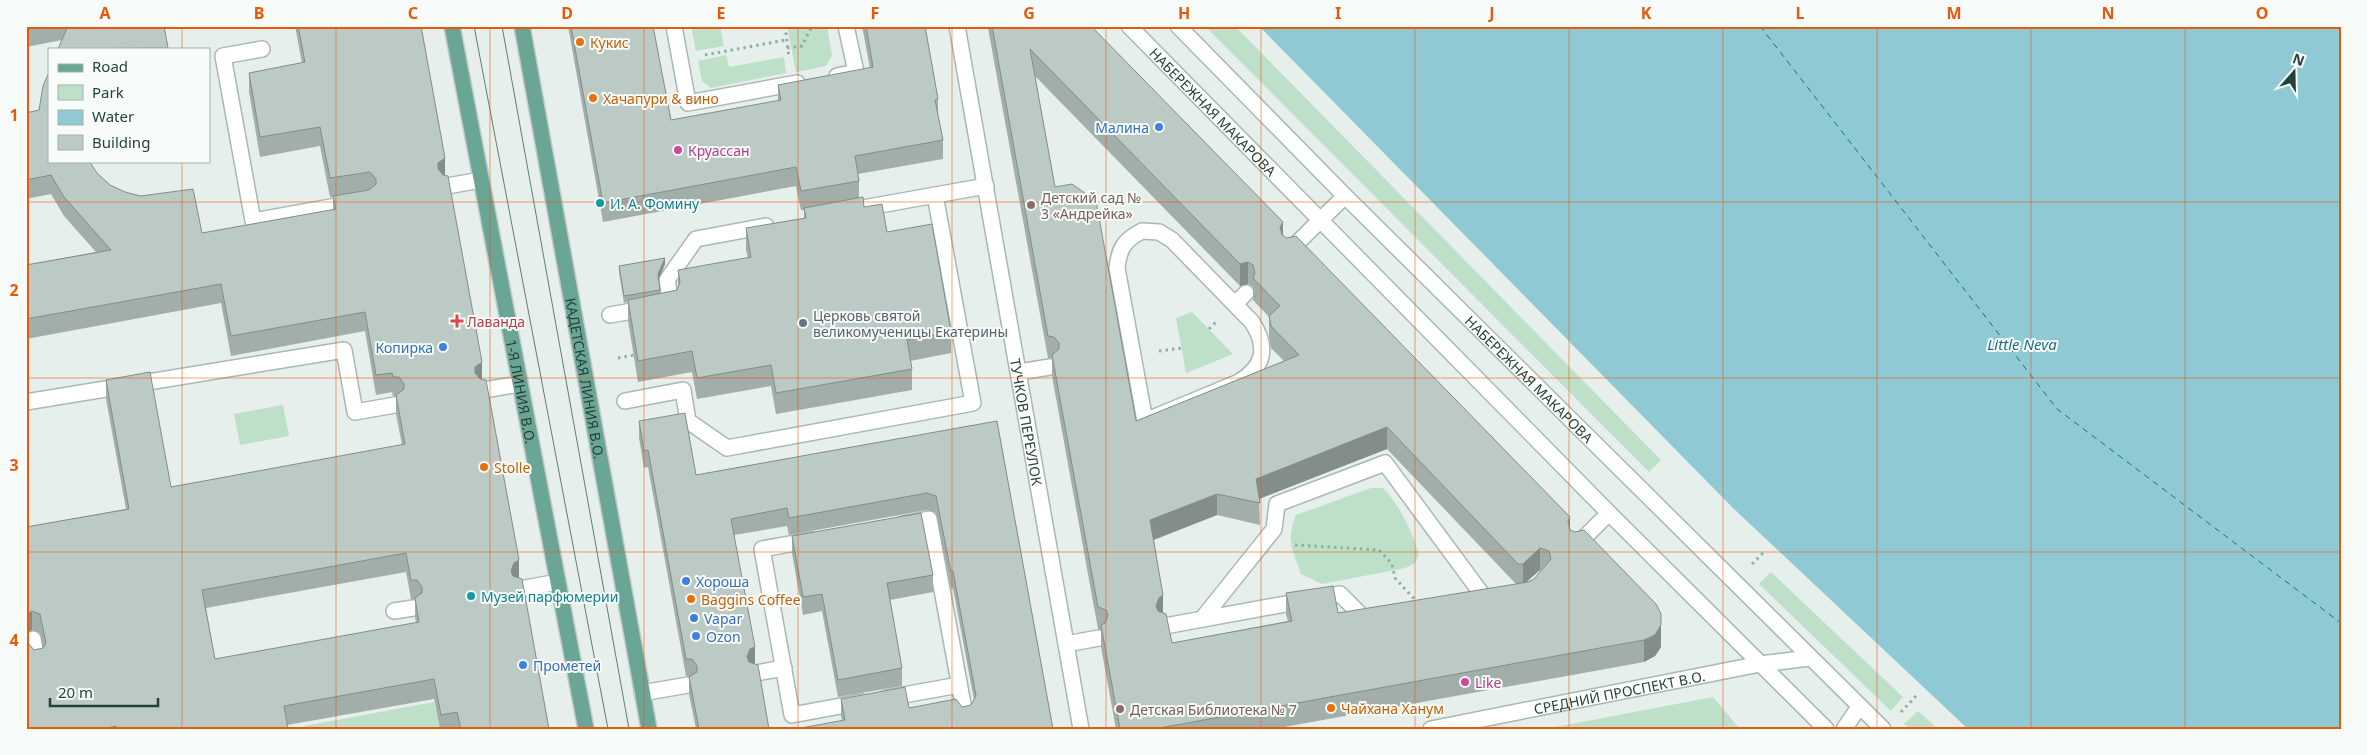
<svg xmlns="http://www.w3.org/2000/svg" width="2367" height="755" viewBox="0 0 2367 755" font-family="'Noto Sans',sans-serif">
  <rect width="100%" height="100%" fill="#e6efeb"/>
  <g fill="#bfe0c8">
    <polygon points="691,26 720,26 724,46 696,51"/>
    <polygon points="787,26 827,26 832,55 826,66 796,72"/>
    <polygon points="1205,26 1235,26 1661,460 1649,472"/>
    <polygon points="726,55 729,67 784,57 786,73 711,88 702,81 698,61"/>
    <polygon points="1192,312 1233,354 1186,373 1176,318"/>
    <polygon points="283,405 289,436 240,445 234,414"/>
    <path d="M1371 488H1383C1398 502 1414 535 1419 555L1414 564 1405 568 1322 584 1301 574C1292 549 1286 540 1296 515Z"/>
    <polygon points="1771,572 1903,697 1891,711 1759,584"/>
    <polygon points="1713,697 1740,729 1545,729"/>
    <polygon points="434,702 440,729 305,729 304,726"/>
    <polygon points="1918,711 1938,729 1910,729 1904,724"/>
  </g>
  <polygon fill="#8ec9d4" points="1259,26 2341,26 2341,729 1968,729 1733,508"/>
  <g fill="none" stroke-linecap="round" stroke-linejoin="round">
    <polyline stroke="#1c6f80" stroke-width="1" stroke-dasharray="6 5" stroke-linecap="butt" points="1760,26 2057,409 2341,623"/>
    <defs>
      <g id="service">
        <polyline points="674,26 688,103 797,83"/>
        <polyline points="262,49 223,56 253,221 353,203"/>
        <polyline points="837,76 856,72 846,26"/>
        <polyline points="447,186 481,180"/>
        <polyline points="863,208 986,186"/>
        <path d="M1142 231 1159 232 1172 240 1252 322C1268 347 1265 366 1239 382L1145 421 1117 268C1119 249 1124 240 1142 231Z"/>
        <polyline points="1289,251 1345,196"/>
        <polyline points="1235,304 1246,293"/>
        <polyline points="610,315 671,304 667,280 696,239 766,226"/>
        <polyline points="1019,372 1050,367"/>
        <polyline points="484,390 520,384"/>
        <polyline points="625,401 683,390 688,421 727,448 973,403 935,195"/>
        <polyline points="26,402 344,350 355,412 395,405"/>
        <polyline points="903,524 929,519 965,715"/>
        <polyline points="812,540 762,549 792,715 862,702"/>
        <polyline points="1577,545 1609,513"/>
        <polyline points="520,589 558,582"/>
        <polyline points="394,611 413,608"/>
        <polyline points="1202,619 1274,529 1277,504 1385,463 1487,601"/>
        <polyline points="1165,626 1340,594 1366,620 1372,619"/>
        <polyline points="33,639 37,660"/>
        <polyline points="1066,644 1099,638"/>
        <polyline points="756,673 784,668"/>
        <polyline points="642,693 688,685"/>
        <polyline points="887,698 959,685"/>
      </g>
      <g id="minor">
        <path id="s1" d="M957 26 1081 729"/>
      </g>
      <g id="tertiary">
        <path id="s2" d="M1431 729 1760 664 1810 658"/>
        <polyline points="1844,729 1859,707"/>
      </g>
      <g id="secondary">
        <path id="s3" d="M1129 26 1609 513 1826 729"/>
        <path id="s4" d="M1178 26 1345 196 1883 729"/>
      </g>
      <g id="primary">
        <path id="s5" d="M452 26 586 729"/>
        <path id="s6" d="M522 26 649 729"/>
      </g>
    </defs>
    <use href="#service" stroke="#a8b8b2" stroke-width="18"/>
    <use href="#minor" stroke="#a8b8b2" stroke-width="18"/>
    <use href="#tertiary" stroke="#a8b8b2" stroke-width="18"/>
    <use href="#secondary" stroke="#a4bbb3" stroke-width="18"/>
    <use href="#primary" stroke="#c2cac8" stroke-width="18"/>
    <g stroke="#86b3a5" stroke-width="3" stroke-dasharray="2.5 4" stroke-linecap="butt">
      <polyline points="785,26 789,58"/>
      <polyline points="787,48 802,46 812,26"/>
      <polyline points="705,55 786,40"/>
      <polyline points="1209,329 1216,322"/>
      <polyline points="1159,351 1182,348"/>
      <polyline points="618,358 634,355"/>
      <polyline points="1295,545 1379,550 1392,564 1395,578 1418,603"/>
      <polyline points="1752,564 1765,551"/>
      <polyline points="1901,712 1916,696"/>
    </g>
    <use href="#service" stroke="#fff" stroke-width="15"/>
    <use href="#minor" stroke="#fff" stroke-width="15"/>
    <use href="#tertiary" stroke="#fff" stroke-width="15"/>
    <use href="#secondary" stroke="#fff" stroke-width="15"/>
    <use href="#primary" stroke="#6aa596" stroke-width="15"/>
    <g stroke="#5f7d75" stroke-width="1">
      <polyline points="474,26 608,729"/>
      <polyline points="502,26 629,729"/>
    </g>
  </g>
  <g fill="#a1aea9" fill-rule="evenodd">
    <polygon points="26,26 164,26 168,49 62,40 26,47"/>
    <path d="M295 26H421L445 176 482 380 519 578 549 729H440L434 699 287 725 288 729H26V527L126 509 106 399V380L171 487 402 445 396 414V396H393L392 392 376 395 365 331 231 356 221 303 26 339V265L96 252 64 216 51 194 26 199V113L39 110 49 161 97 173 110 185 202 233 333 210V197H330L320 146 260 157 249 92V73L302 63ZM406 572 411 599H415V617L416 623 215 659 206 608ZM32 630 40 633 43 648 34 650 28 643 27 634Z"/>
    <polygon points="568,26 653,26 671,120 778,101 778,85 870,68 862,26 925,26 938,99 938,117 943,140 943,159 858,174 859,181 859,198 864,207 887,232 951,332 951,353 910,361 912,369 912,390 776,414 771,386 697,399 692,372 638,382 628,321 628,302 624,303 619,272 619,266 665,264 659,279 660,294 677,290 678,286 678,270 748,258 746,250 746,228 804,218 804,210 801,210 796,186 603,222"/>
    <path d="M986 26H1091L1283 236 1570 530 1661 635V647L1655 656 1644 662 1273 729H1116L1101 647V630L1098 629 1052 376V358H1048L988 28ZM1035 76 1240 286 1248 284 1253 287V300L1269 317V337L1271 348 1284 361 1136 421 1055 187ZM1387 449 1516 584 1338 613 1286 593V615L1288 621 1172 643 1163 612 1154 540 1217 515 1260 525 1259 499ZM1540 570H1541L1534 579 1526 582Z"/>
    <polygon points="639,421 696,475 997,421 1053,729 842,720 841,716 841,699 909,708 962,707 971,705 974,700 953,588 951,589 936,513 927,510 789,535 787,526 734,535 755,664 769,729 696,729 689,694 689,677 691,676 686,676 648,467 644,468 639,438"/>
    <polygon points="792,536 933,575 933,592 890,600 902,668 902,686 838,697 822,611 803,615 792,553"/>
  </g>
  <g fill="#838d89">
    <polygon points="445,158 445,177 438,169 438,163"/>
    <polygon points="1283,222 1283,244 1280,227"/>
    <polygon points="665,258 665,264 658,281 658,274"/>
    <polygon points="1248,262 1248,284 1240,286 1240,264"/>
    <polygon points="482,362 482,381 475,386 475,367"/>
    <polygon points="1387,427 1387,449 1256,500 1256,479"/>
    <polygon points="1217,494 1217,515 1150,541 1150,520"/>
    <polygon points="1570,517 1570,538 1568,521"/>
    <polygon points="1540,548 1540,570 1523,585 1523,564"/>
    <polygon points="519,560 519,580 514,582 511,571 514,563"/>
    <polygon points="1163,595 1163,617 1159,619 1156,606 1159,598"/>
    <polygon points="32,611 32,630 26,634 26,615"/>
    <polygon points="1661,614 1661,647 1655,656 1644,662 1644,640"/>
    <polygon points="755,647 755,664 750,666 747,657 750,649"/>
  </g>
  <g fill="#bbcac4" stroke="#838d89" fill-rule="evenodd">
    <polygon points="68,26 164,26 168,48 58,49"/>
    <path d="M298 26H421L445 158 438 163V169L443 175 448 176 482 362 475 367V373L480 379 486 380 519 560 514 563 511 571 513 576 522 579 549 729H461L457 712 441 715 434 679 284 706 288 729H116V726L102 729H26V632L28 643 34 650 43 648 46 643 40 614 32 611 26 615V527L129 509 106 380 150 372 171 487 405 444 396 395 404 389V384L399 377H393L392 373 376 375 365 312 231 336 221 284 26 319V265L111 250 64 197 51 175 26 180V113L39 110 43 86 49 72V161H89L97 173 110 185 125 192 141 196 193 189 202 233 336 209 333 196 369 190 376 184V179L370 172 330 178 320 127 260 137 249 73 305 62ZM406 553 411 580H417L422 587V593L415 598 419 622 215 659 202 590Z"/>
    <polygon points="571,26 653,26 671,120 781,100 778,85 873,67 866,26 925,26 938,99 935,100 943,140 855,156 859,181 801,191 796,167 603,203"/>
    <path d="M992 26H1091L1283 222 1280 227 1282 235 1287 238 1296 236 1570 517 1568 521 1570 530 1575 532 1584 530 1656 604 1661 614V625L1655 635 1644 640 1154 729H1120L1101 625 1105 623 1108 615 1106 610 1098 607 1052 355 1059 349V343L1054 337 1048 336ZM1030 49 1240 264 1248 262 1253 265 1255 273 1253 278 1280 306 1269 316 1271 326 1299 355 1136 421 1096 201 1072 184 1055 187ZM1387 427 1518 564H1523L1540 548 1549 551 1551 559 1534 579 1528 582 1338 613 1333 586 1286 593 1292 621 1172 643 1166 614 1158 611 1156 606 1159 598 1163 595 1150 520 1217 494 1260 503 1256 479Z"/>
    <polygon points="863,197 864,207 882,204 887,232 932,224 951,332 907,340 912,369 776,393 771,365 697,378 692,351 638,361 628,300 677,290 680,282 678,270 751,257 746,228 806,218 804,208"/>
    <polygon points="665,258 658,274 660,290 624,296 619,266"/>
    <polygon points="685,413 696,475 997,421 1053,729 795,729 845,720 841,699 905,687 909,708 956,699 962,707 971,705 976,696 953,571 951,572 936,496 927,493 789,518 787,508 731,519 755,647 750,649 747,657 749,662 758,665 769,729 699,729 689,677 697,672 697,666 692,659 686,659 648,450 644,451 639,421"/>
    <polygon points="921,513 933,575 887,583 902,668 838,680 822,594 803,597 792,536"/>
  </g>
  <path fill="none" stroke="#e8590c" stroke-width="1" stroke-opacity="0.55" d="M182 26V49M336 26V729M490 26V729M644 26V729M798 26V729M952 26V729M1106 26V729M1261 26V729M1415 26V729M1569 26V729M1723 26V729M1877 26V729M2031 26V729M2185 26V729M182 161V729M26 202H2341M26 378H2341M26 552H2341"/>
  <g fill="#e8710a" stroke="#f7fbf9" stroke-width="2">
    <circle cx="580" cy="42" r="5"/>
    <circle cx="593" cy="98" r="5"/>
    <circle cx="484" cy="467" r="5"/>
    <circle cx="691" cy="599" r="5"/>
    <circle cx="1331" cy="708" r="5"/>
  </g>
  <g fill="#3f7fe0" stroke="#f7fbf9" stroke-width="2">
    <circle cx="1159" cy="127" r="5"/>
    <circle cx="443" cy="347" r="5"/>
    <circle cx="686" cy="581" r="5"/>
    <circle cx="694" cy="618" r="5"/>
    <circle cx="696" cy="636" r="5"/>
    <circle cx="523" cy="665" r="5"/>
  </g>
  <g fill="#d1479c" stroke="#f7fbf9" stroke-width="2">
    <circle cx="678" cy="150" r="5"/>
    <circle cx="1465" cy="682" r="5"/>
  </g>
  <g fill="#0f9aa8" stroke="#f7fbf9" stroke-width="2">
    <circle cx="600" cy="203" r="5"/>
    <circle cx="471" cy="596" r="5"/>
  </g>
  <g fill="#8d6e63" stroke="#f7fbf9" stroke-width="2">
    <circle cx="1031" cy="205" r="5"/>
    <circle cx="1120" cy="709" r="5"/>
  </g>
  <path fill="#e0444e" stroke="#f7fbf9" stroke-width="2" d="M454.5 313.5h5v5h5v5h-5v5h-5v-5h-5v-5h5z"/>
  <circle fill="#6b7280" stroke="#f7fbf9" stroke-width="2" cx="803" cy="323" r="5"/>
  <g text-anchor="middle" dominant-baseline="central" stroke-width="4" stroke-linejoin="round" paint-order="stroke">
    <g font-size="14" fill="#c56008" stroke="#f7fbf9" text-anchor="start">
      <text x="590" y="42">Кукис</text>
      <text x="603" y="98">Хачапури &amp; вино</text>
      <text x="494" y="467">Stolle</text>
      <text x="701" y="599">Baggins Coffee</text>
      <text x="1341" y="708">Чайхана Ханум</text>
    </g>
    <g font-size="14" fill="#24423a" stroke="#f7fbf9">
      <text stroke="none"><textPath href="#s3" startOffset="120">НАБЕРЕЖНАЯ МАКАРОВА</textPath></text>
      <text stroke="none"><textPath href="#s6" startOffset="358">КАДЕТСКАЯ ЛИНИЯ В.О.</textPath></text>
      <text stroke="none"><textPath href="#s4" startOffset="498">НАБЕРЕЖНАЯ МАКАРОВА</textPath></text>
      <text stroke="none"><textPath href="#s5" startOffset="372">1-Я ЛИНИЯ В.О.</textPath></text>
      <text stroke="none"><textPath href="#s1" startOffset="402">ТУЧКОВ ПЕРЕУЛОК</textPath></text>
      <text stroke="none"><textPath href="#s2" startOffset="192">СРЕДНИЙ ПРОСПЕКТ В.О.</textPath></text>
    </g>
    <g font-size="14" fill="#366cbe" stroke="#f7fbf9" text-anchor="start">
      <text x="1149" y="127" text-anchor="end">Малина</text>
      <text x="433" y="347" text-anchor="end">Копирка</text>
      <text x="696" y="581">Хороша</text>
      <text x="704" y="618">Vapar</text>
      <text x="706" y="636">Ozon</text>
      <text x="533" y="665">Прометей</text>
    </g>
    <g font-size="14" fill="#b23c85" stroke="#f7fbf9" text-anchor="start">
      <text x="688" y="150">Круассан</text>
      <text x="1475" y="682">Like</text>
    </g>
    <g font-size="14" fill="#785e54" stroke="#f7fbf9" text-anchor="start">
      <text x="1041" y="197">Детский сад №<tspan x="1041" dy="16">3 «Андрейка»</tspan></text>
      <text x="1130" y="709">Детская Библиотека № 7</text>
    </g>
    <g font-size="14" fill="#0d838f" stroke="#f7fbf9" text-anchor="start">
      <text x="610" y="203">И. А. Фомину</text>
      <text x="481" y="596">Музей парфюмерии</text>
    </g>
    <g font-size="14" fill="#5b616d" stroke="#f7fbf9" text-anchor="start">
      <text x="813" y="315">Церковь святой<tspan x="813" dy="16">великомученицы Екатерины</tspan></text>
    </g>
    <g font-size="14" fill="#be3a42" stroke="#f7fbf9" text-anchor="start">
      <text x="467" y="321">Лаванда</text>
    </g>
    <g font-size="15" font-style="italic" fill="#1c6f80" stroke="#f7fbf9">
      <text x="2022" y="344">Little Neva</text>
    </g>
  </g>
  <rect width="2367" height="755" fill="none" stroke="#f7fbf9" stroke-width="55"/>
  <rect x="48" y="48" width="162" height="115" fill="#f7fbf9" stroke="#a3b1ad"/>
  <rect x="58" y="64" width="25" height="8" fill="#6aa596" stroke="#a3b1ad"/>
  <text x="92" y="72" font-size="15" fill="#24423a">Road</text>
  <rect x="58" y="85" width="25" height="15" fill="#bfe0c8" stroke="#a3b1ad"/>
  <text x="92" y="98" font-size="15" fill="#24423a">Park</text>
  <rect x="58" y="110" width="25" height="15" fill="#8ec9d4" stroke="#a3b1ad"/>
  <text x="92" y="122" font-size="15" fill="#24423a">Water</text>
  <rect x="58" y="135" width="25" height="15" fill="#bbcac4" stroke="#a3b1ad"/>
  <text x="92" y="148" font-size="15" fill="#24423a">Building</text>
  <g transform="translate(2294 72) rotate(20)" stroke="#f7fbf9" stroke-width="4" paint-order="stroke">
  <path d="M0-4L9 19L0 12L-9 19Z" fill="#24423a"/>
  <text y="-8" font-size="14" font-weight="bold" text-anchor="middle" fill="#24423a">N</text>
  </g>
  <path d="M50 698v8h108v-8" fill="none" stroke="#24423a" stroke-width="2.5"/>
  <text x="58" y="698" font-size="15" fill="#24423a" stroke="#f7fbf9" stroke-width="4" paint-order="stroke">20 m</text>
  <rect x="28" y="28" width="2312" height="700" fill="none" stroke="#e8590c" stroke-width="2"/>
  <g font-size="16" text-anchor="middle" font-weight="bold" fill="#e8590c">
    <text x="105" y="19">A</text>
    <text x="259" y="19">B</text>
    <text x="413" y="19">C</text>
    <text x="567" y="19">D</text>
    <text x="721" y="19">E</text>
    <text x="875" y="19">F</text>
    <text x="1029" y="19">G</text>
    <text x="1184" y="19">H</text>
    <text x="1338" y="19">I</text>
    <text x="1492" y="19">J</text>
    <text x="1646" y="19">K</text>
    <text x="1800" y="19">L</text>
    <text x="1954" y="19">M</text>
    <text x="2108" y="19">N</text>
    <text x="2262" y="19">O</text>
    <text x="14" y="121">1</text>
    <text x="14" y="296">2</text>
    <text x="14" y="471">3</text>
    <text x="14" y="646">4</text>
  </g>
</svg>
